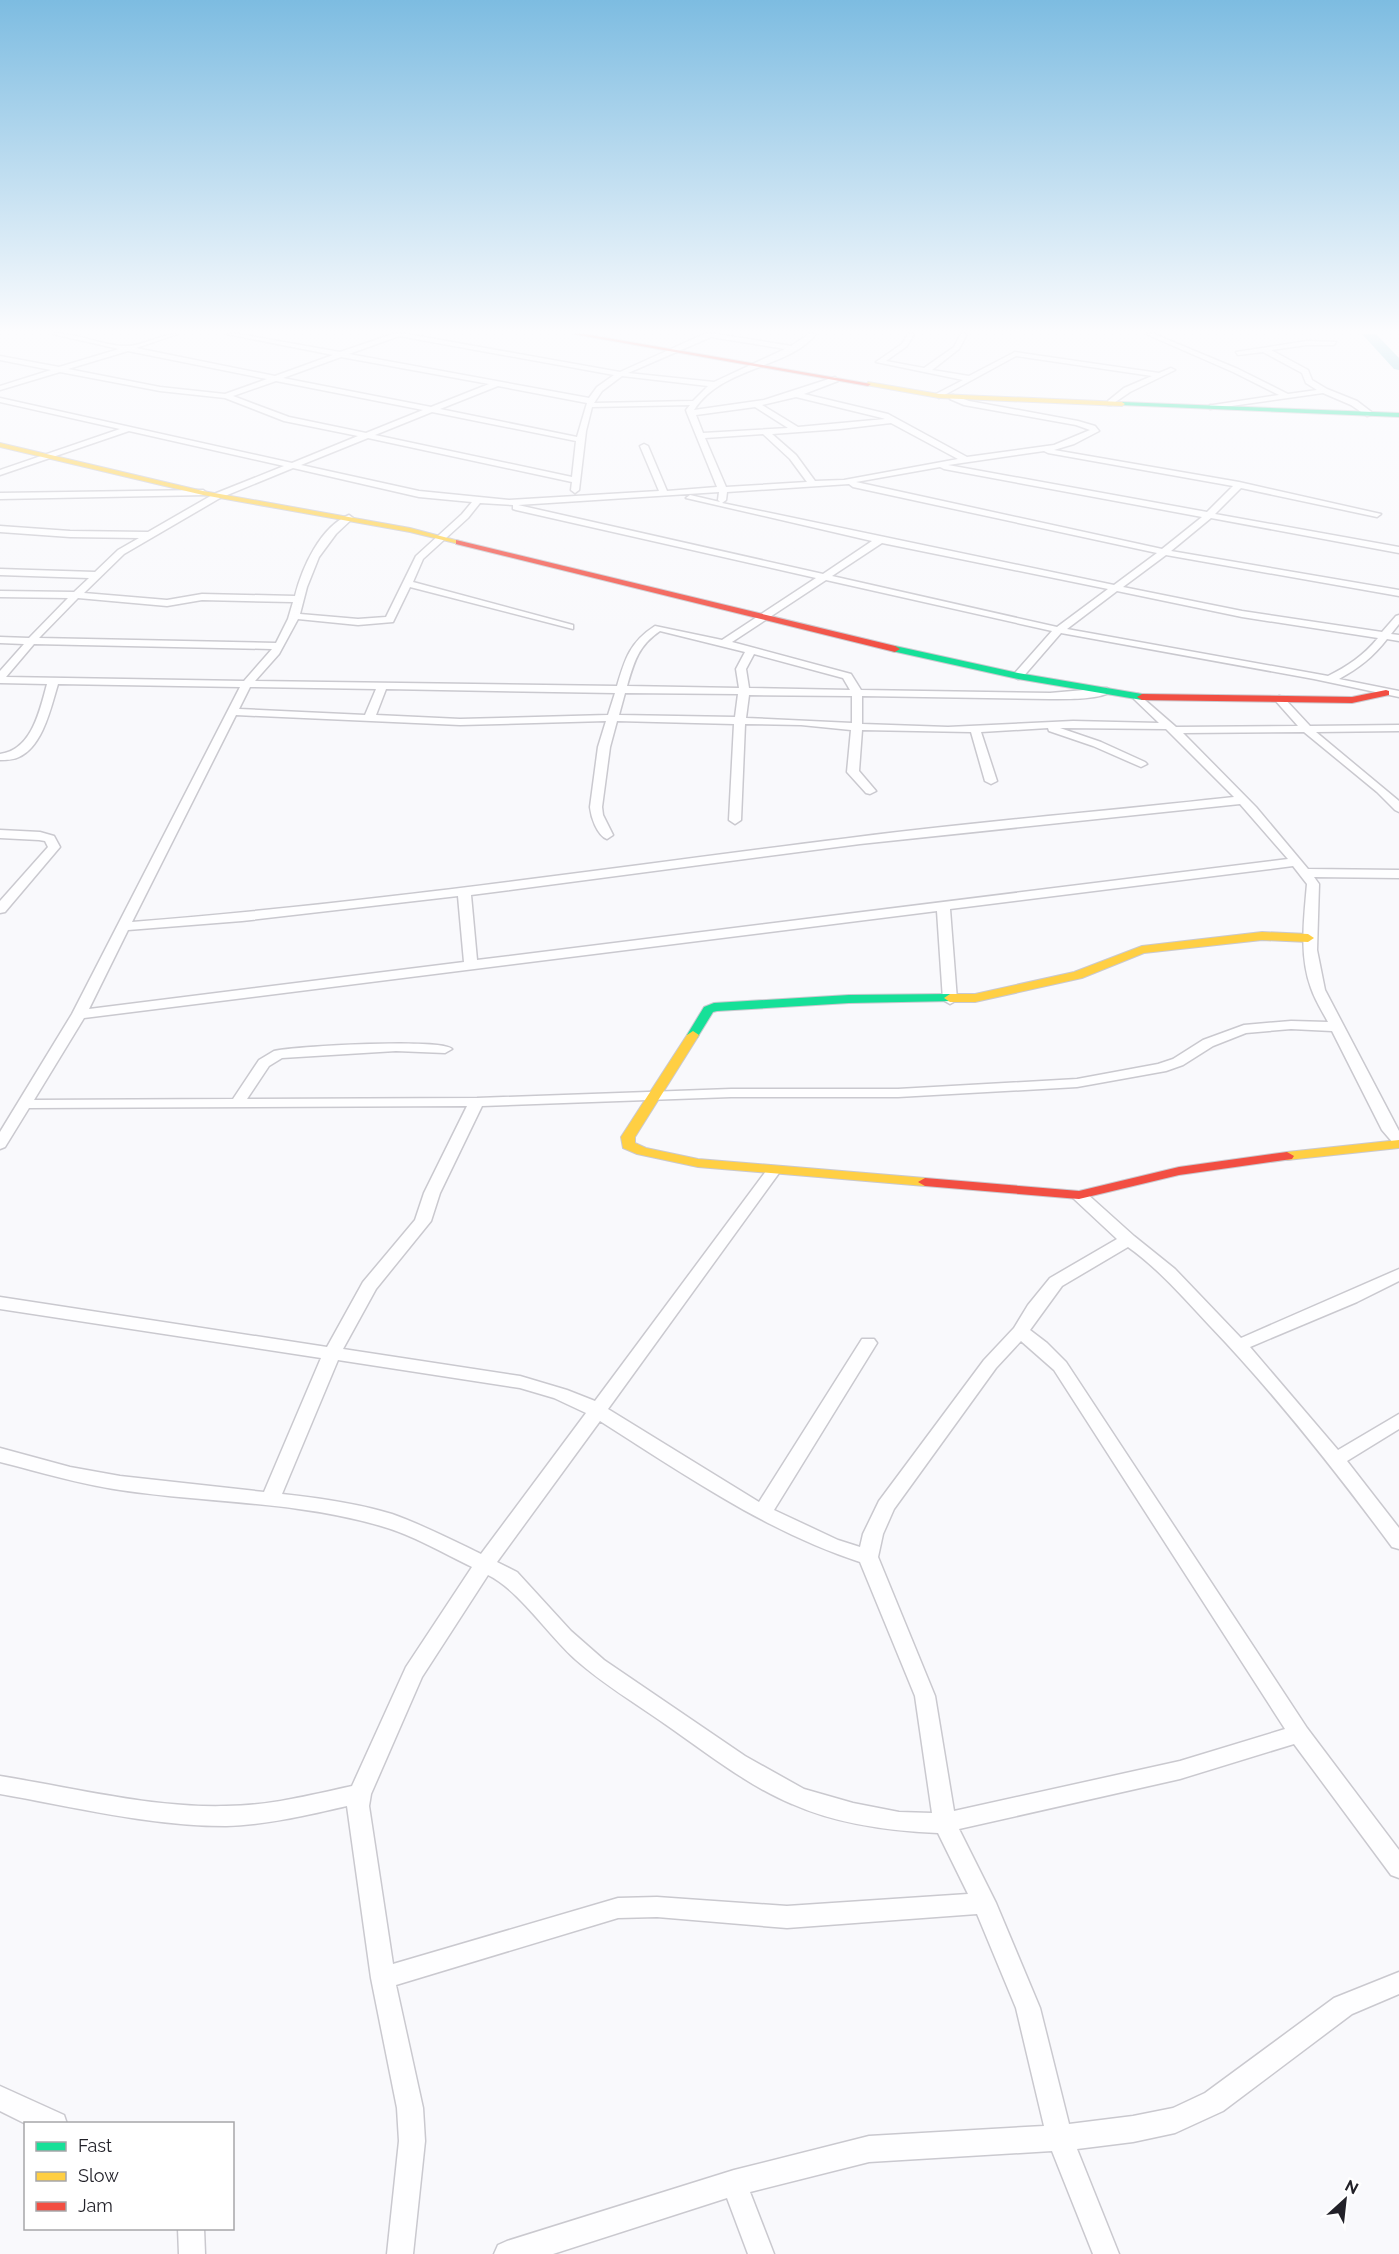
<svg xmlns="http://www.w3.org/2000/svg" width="1399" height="2254" viewBox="0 0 1399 2254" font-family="Raleway,sans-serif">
  <rect width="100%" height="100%" fill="#f9f9fc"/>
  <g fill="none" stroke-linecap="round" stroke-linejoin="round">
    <polygon fill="#7ec7d6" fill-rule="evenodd" points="1362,334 1376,334 1399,358 1399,370 1394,369"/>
    <defs>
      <g id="street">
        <path d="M53 334C77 332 103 347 127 346 144 346 160 334 177 334L136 348 275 376 333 355 227 334H239L340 352 393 334H407L620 372 704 334H717L791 346 809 334H816C788 369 722 366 694 410L764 400 835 377 838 381 804 394 888 414 967 457 1054 445 1090 430 1076 425 964 405 950 399 953 395 969 401 1078 421 1095 426 1099 431 1074 444 1054 450 1239 482 1381 514 1377 517 1241 488 1215 514 1399 547V553L1211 518 1171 551 1399 590V596L1166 555 1123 587 1242 611 1382 632 1396 616 1399 615V624L1391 634 1399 635V641L1387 639C1373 657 1359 668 1339 679L1399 691V697L1314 679 1061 633 1022 678 1018 679 1013 676 1014 674 1052 631 826 580 732 642 851 674 861 690 1050 693 1107 688 1112 691C1100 700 1066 699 1050 699L862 696V724L948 727 1073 721 1159 723 1134 699V695L1138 694 1176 727 1298 726 1274 699 1279 696 1283 697 1310 726 1399 725V731L1316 732 1399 801V812L1395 810 1377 792 1304 732 1183 733 1256 807 1308 869 1399 870V878L1314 877 1319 884 1317 950 1325 990 1399 1131V1146L1394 1144 1382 1130 1332 1031 1291 1029 1246 1033 1213 1046 1183 1065 1166 1071 1077 1087 898 1097H731L482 1106 440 1193 431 1221 376 1289 343 1349 520 1376 567 1390 595 1401 769 1167H779L782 1170 779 1173 608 1409 759 1502 862 1339H874L877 1343 774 1510 838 1540 860 1547 863 1534 879 1501 984 1360 1014 1328 1028 1305 1050 1278 1117 1239 1073 1198 1071 1195 1073 1192H1085L1134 1236 1175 1269 1241 1338 1399 1269V1281L1357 1302 1250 1347 1338 1450 1399 1414V1429L1347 1461 1399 1528V1549L1392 1547C1335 1470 1276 1395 1210 1326 1184 1298 1159 1269 1128 1247L1062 1286 1030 1330 1047 1343 1066 1362 1307 1728 1399 1850V1878L1391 1875 1294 1744 1180 1779 959 1829 996 1903 1040 2008 1069 2124 1133 2116 1173 2108 1205 2093 1334 1998 1399 1972V1994L1352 2014 1223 2111 1175 2133 1133 2142 1077 2149 1119 2254H1093L1052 2151 869 2162 750 2192 774 2254H748L727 2198 553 2254H494L498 2245 507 2241 734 2170 869 2136 1044 2126 1016 2008 977 1914 787 1928 657 1917 618 1918 396 1985 423 2108 425 2141 413 2254H387L399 2141 397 2108 371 1978 347 1806C308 1815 266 1825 226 1826 150 1826 74 1807 0 1794V1776C74 1788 151 1808 226 1806 269 1806 311 1795 352 1786L406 1667 472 1567C443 1553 413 1535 381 1526 297 1501 206 1503 120 1490 79 1484 40 1472 0 1462V1448L70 1467 120 1476 264 1492 321 1358 0 1309V1297L327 1347 363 1282 415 1220 424 1193 467 1106 29 1108 5 1147 0 1149V1132L72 1014 240 687 58 684C51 707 43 746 19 757 13 760 6 760 0 760V754C32 750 40 710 47 684L0 683V671L24 644 0 643V637L29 638 68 598 0 597V591L74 592 89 578 0 575V569L95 572 118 550 139 538 70 537 0 532V526L70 531 148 532 214 494 284 466 129 431 0 475V470L120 429 0 402V398L292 463 358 436 284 421 225 398 160 391 60 372 0 390V386L51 370 0 360V356L59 367 119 349ZM399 336 614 375 597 387 589 398 349 354ZM711 337 785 349 714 382 628 373ZM128 351 267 379 225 394 160 387 68 369ZM341 357 489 384 431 407 283 378ZM622 376 708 386 693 401 594 403 602 391ZM276 381 423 410 366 433 289 417 233 396ZM498 386 587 403 577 437 440 409ZM796 397 882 418 885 419 798 427 762 405ZM690 405 686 410 687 413 717 487 667 491 648 446 644 444 640 446 659 491 509 500 419 491 301 465 368 438 572 482 571 490 575 493 579 490 586 431 592 407ZM755 407 788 428 703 433 696 415ZM432 412 576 441 572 477 375 435ZM891 423 958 459 844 480 815 481 796 455 772 434 840 429ZM763 434 790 459 807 482 726 487 705 438ZM1044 451 1048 453 1233 486 1207 512 948 465ZM940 467 944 469 1202 517 1162 549 856 482ZM293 468 419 497 472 502 462 514 416 556 386 617 358 619 300 614 307 587 319 557 336 534 353 518 349 515C320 527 302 568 295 596L202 594 167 600 84 593 124 554 220 498ZM849 484 853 487 1157 553 1114 585 722 503 726 500 727 492ZM719 492 718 500 720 502 690 495 686 498 872 541 823 574 518 505ZM480 503 513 505V509L516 510 816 578 722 640 655 626C630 642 625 659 617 686L255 681 279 654 298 619 358 625 393 622 410 587 573 629V625L413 582 423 559 468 518ZM882 543 1108 589 1057 627 832 576ZM1117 591 1242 617 1378 638C1363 656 1348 666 1328 676L1067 629ZM78 598 167 606 202 600 293 602 288 619 276 643 39 638ZM660 631 745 652 736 669 739 688 627 686C634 662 638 646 660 631ZM34 644 272 649 244 681 6 677ZM754 654 843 678 850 690 749 688 746 669ZM250 687 376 689 365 715 239 709ZM386 689 615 693 608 715 460 719 376 715ZM625 693 738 694 735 717 619 715ZM749 695 852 696V723L746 718ZM236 715 460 725 606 721 598 747 590 807C591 817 597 835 607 839L613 835 603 815 602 807 610 747 617 721 734 724 729 820 735 824 741 820 745 724 801 725 851 730 847 772 866 793 870 794 876 791 859 771 862 730 971 732 985 781 991 784 997 781 981 732 1048 728 1049 731 1093 746 1141 767 1147 764 1145 762 1101 742 1060 728 1166 729 1234 797C1109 811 983 821 857 837 616 867 375 903 132 922ZM1240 804 1288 859 477 960 471 895 860 844ZM1293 866 1307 884C1304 919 1299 955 1311 988 1315 1000 1322 1011 1328 1022L1291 1021 1244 1025 1203 1040 1173 1059 1158 1064 1077 1079 898 1089H731L477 1098 247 1099 269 1066 282 1058 396 1051 445 1053 452 1049C442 1038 295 1046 274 1051L259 1060 233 1099 34 1100 84 1018 937 911 943 1000 950 1004 957 1000 950 909ZM458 896 464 962 89 1009 128 930 242 921ZM1021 1341 1054 1370 1285 1729 1180 1761 954 1811 935 1696 878 1557 883 1534 894 1509 996 1368ZM338 1360 520 1388 554 1398 586 1413 481 1554C452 1540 423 1525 392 1514 356 1503 319 1498 282 1494ZM600 1421C684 1474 765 1531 860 1562L915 1696 932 1813 899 1812 853 1803 804 1789 745 1756 604 1660 571 1631 517 1572 497 1562ZM488 1575C520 1591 548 1635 576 1660 603 1684 635 1703 665 1724 704 1751 748 1786 792 1804 837 1824 889 1831 938 1833L968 1894 787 1906 657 1897 618 1898 393 1964 369 1806 371 1794 422 1677Z"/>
        <polygon points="908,334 914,334 907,346 886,361 924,368 954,347 961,334 967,334 959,349 932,370 969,376 1015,352 1159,373 1171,368 1175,370 1130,392 1111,405 1108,405 1108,401 1124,388 1152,376 1016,356 939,398 936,394 963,380 876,362 902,344"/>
        <polygon points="1146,334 1154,334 1238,369 1288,394 1317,390 1306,383 1302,373 1263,352 1238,355 1236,352 1307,341 1336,342 1334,345 1307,345 1271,350 1308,370 1312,380 1327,389 1357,401 1374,414 1367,416 1351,405 1323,393 1210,409 1210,405 1213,405 1279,395 1233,372"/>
        <polygon points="203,490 207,493 206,495 0,499 0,493"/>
        <polygon points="0,830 40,832 54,836 60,847 5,912 0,913 0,901 48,847 45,841 39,840 0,838"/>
        <polygon points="0,2086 64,2115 67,2124 26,2124 0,2111"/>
        <polygon points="178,2228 204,2228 205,2254 179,2254"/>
      </g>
      <g id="fast">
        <polygon points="1122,402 1399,413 1399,417 1120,405"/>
        <polygon points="895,646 1018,673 1142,694 1147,697 1142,700 1018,679 892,651 890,649"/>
        <polygon points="950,994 954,995 956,998 954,1001 849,1003 717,1011 713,1012 697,1038 689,1038 687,1035 704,1007 714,1003 849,995"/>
      </g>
      <g id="slow">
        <polygon points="868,382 939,394 1122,402 1125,404 1122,406 939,398 866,385"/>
        <polygon points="0,443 203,491 410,528 463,542 459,544 410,532 203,495 0,447"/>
        <polygon points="1262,932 1308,934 1314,938 1308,942 1262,940 1144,953 1082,978 975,1002 950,1002 944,998 950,994 975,994 1074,972 1142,946"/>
        <polygon points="693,1031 699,1035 635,1137 635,1143 646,1148 698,1159 925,1178 932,1182 925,1186 698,1167 637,1154 623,1148 621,1137 687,1035"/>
        <polygon points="1399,1140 1399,1148 1287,1160 1280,1156 1287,1152"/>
      </g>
      <g id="jam">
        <polygon points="573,334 584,334 871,384 868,386"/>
        <polygon points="456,540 895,646 900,649 895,652 456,544"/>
        <polygon points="1386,690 1389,691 1389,695 1352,703 1142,700 1137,697 1142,694 1352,697"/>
        <polygon points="1287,1152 1294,1156 1292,1159 1179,1175 1079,1199 925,1186 918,1182 925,1178 1079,1191 1179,1167"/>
      </g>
    </defs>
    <use href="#street" stroke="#cac9cf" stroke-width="3"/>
    <use href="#fast" stroke="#cac9cf" stroke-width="2"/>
    <use href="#slow" stroke="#cac9cf" stroke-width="2"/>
    <use href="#jam" stroke="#cac9cf" stroke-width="2"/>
    <use href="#street" fill="#fefeff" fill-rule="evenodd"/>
    <use href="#fast" fill="#16e098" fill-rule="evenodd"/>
    <use href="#slow" fill="#ffcf43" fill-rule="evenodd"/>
    <use href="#jam" fill="#f24e42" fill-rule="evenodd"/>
  </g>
  <linearGradient id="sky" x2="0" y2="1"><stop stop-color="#7dbce1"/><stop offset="0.51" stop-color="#fcfcfe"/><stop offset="1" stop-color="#fcfcfe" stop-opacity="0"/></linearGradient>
  <rect width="1399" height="649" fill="url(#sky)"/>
  <rect x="24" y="2122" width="210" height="108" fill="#ffffff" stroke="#a7a6a9" stroke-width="1.5"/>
  <rect x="36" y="2142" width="30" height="9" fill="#16e098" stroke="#a7a6a9" stroke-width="1.5"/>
  <text x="78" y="2152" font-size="18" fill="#222129">Fast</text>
  <rect x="36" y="2172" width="30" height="9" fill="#ffcf43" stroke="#a7a6a9" stroke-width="1.5"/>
  <text x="78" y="2182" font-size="18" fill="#222129">Slow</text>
  <rect x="36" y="2202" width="30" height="9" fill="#f24e42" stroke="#a7a6a9" stroke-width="1.5"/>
  <text x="78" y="2212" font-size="18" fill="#222129">Jam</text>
  <g transform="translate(1345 2200) rotate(27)" stroke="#ffffff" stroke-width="4.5" paint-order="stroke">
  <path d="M0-4.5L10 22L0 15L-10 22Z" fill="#222129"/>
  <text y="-9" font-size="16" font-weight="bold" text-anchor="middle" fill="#222129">N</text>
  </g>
</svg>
